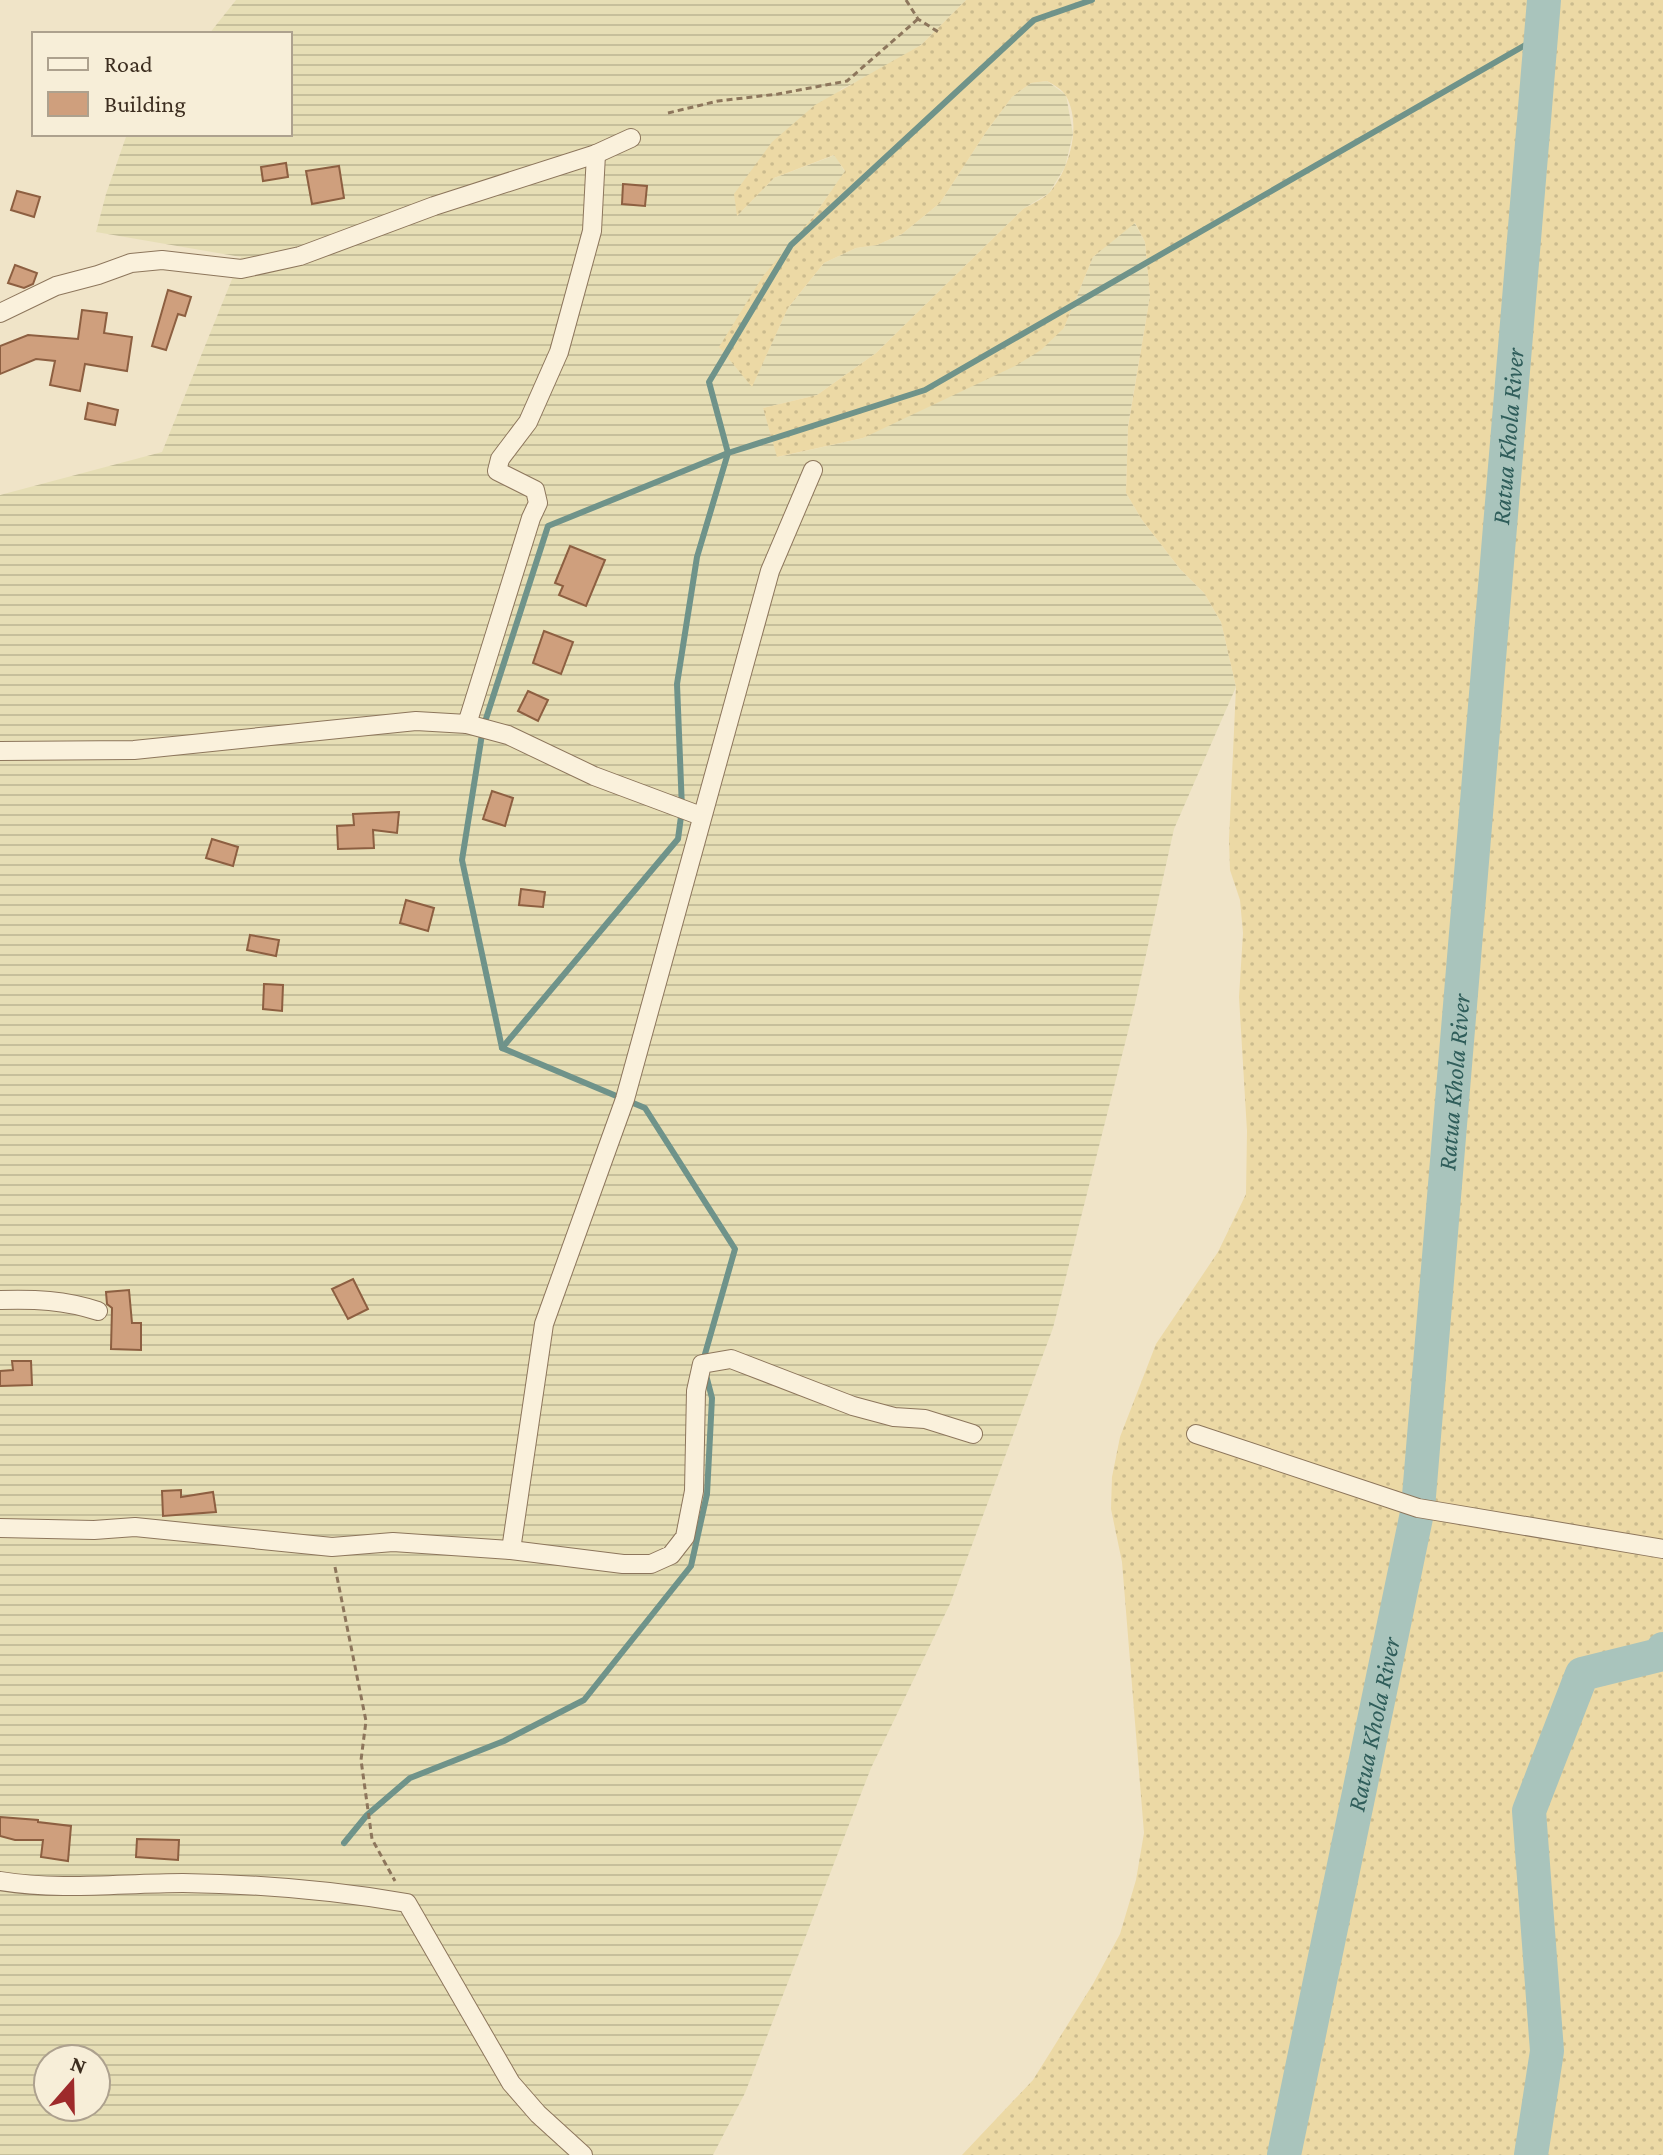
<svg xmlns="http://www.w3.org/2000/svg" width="1663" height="2155" viewBox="0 0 1663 2155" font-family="'Crimson Pro',serif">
  <defs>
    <pattern id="farmland-rules" width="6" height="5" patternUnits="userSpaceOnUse" patternTransform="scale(2)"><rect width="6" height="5" fill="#e6deb5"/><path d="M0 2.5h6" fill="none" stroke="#c6bf9b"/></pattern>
    <pattern id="sand-dots" width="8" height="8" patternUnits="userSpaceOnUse" patternTransform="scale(2)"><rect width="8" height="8" fill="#ecd9a5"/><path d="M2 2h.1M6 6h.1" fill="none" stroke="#cbbb8e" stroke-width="1.8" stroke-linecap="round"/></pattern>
  </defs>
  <rect width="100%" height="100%" fill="#f0e4c8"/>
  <path fill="url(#farmland-rules)" fill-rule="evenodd" d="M236 0H966L921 45 871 75 841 89 737 216 774 178 835 155 845 172 719 347 752 386 788 308 824 263 856 248 877 245 902 234 940 203 986 132 1012 97 1031 83 1047 81 1066 95 1073 134 1065 167 1049 193 1023 209 876 353 817 395 763 408 778 457 863 438 1064 328 1093 257 1134 222 1145 242 1150 296 1128 426 1126 493 1142 520 1180 569 1204 593 1221 622 1236 687 1174 829 1135 1004 1053 1328 950 1604 871 1768 745 2093 713 2155H0V495L162 452 241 257 96 232 106 194 127 134H290V34H209ZM48 2059H96V2107H48Z"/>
  <path fill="url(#sand-dots)" d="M966 0H1663V2155H962L1033 2080 1093 1984 1120 1934 1136 1880 1144 1833 1122 1562 1111 1509 1112 1477 1120 1437 1156 1344 1218 1252 1246 1194 1247 1131 1239 997 1243 933 1240 900 1230 870 1229 840 1236 687 1221 622 1204 593 1180 569 1142 520 1126 493 1128 427 1150 296 1145 242 1135 223 1093 257 1064 328 1041 350 1015 366 863 438 777 457 763 408 817 395 876 353 1023 209C1032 204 1043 199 1050 192 1070 168 1082 125 1066 96 1062 89 1054 85 1047 81L1031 83 1012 97 986 132 940 203 902 234 877 245 856 248 824 263 788 308 752 387 719 347 763 276 813 217 845 171 834 155 774 178 737 216 734 194 772 142 815 105 921 45Z"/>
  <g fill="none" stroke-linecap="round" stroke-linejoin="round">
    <g stroke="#6f938a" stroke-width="6">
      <polyline points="502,1048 678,839 682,809 677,684 697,557 728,453 709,382 791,245 1034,20 1092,0"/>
      <polyline points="703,1361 735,1249 645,1108 502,1048 462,860 483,728 548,526 728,453 925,390 1541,36"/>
      <polyline points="344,1843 367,1815 410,1778 504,1741 584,1700 691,1566 707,1494 712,1398 706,1375"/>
    </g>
    <g stroke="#a9c4bc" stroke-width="34">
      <path id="s1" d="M1284 2155 1418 1508 1544 0"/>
      <polyline points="1531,2155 1547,2051 1529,1811 1582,1674 1659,1655 1663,1649"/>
    </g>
  </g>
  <g fill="#cf9f7d" stroke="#8d5f41" stroke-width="2">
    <polygon points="286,163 288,177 263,181 261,167"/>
    <polygon points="339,166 344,198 312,204 306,171"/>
    <polygon points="623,184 647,186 645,206 622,204"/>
    <polygon points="17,191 40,197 34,217 11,210"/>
    <polygon points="15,265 37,273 33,284 24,288 8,283"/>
    <polygon points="168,290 191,297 185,316 178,314 166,350 152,346"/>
    <polygon points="82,310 107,313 104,333 132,337 127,371 85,364 80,391 50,385 55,361 36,359 0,374 0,346 28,335 78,339"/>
    <polygon points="88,403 118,410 115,425 85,419"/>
    <polygon points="570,546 605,560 586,606 559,595 563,586 555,583"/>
    <polygon points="544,631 573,642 561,674 533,663"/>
    <polygon points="528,691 548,700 538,721 518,711"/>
    <polygon points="492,791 513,798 505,826 483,819"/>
    <polygon points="399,812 397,833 373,830 374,848 338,849 337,826 354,825 353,814"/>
    <polygon points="212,839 238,847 233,866 206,858"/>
    <polygon points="521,889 545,892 543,907 519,905"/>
    <polygon points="406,900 434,908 428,931 400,923"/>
    <polygon points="250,935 279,940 276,956 247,950"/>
    <polygon points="264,984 283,985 282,1011 263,1009"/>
    <polygon points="353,1279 368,1309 348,1319 332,1289"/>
    <polygon points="129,1290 132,1323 141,1323 141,1350 111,1349 112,1308 107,1304 106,1292"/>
    <polygon points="12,1361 31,1361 32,1385 0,1386 0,1371 13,1370"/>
    <polygon points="181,1490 181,1497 213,1492 216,1512 163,1516 162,1491"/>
    <polygon points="0,1817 38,1820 38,1822 71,1826 68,1861 41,1857 43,1840 15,1840 0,1836"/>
    <polygon points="137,1839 179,1840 178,1860 136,1857"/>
  </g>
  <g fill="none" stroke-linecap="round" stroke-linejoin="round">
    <defs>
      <g id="minor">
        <polyline points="0,313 56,286 98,275 131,263 162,260 241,269 300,256 434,206 596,154 631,138"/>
        <polyline points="467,724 508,735 594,776 701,816"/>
        <polyline points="0,751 134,750 416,721 467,724 531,518 538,503 535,490 497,471 500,459 528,422 559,352 592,231 596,154"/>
        <path d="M0 1300C35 1299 64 1300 98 1311"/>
        <polyline points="1196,1434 1418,1508 1663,1549"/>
        <polyline points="0,1528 94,1530 135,1527 332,1547 393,1542 511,1550 623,1564 651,1564 671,1555 685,1537 694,1491 696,1391 702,1364 731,1359 853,1406 894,1417 925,1419 973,1434"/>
        <polyline points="511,1550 544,1324 625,1099 770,571 813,470"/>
        <path d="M0 1881C61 1891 122 1883 183 1883 258 1884 332 1890 407 1903L511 2083 538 2114 583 2155"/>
      </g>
    </defs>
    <use href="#minor" stroke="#8d765c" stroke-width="20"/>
    <g stroke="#8d765c" stroke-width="3" stroke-dasharray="6 4" stroke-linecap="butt">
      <polyline points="906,0 918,19 940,33"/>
      <polyline points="668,113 718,101 778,94 847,81 918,19"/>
      <polyline points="335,1567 366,1721 361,1760 372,1839 395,1881"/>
    </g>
    <use href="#minor" stroke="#faf1dc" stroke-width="18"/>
  </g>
  <g text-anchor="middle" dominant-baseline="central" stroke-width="8" stroke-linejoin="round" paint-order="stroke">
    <g font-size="26" font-style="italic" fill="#2f5d5a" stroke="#f7eed8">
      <text stroke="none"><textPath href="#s1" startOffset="1736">Ratua Khola River</textPath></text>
      <text stroke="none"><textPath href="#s1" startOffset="1088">Ratua Khola River</textPath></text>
      <text stroke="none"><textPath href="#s1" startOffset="440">Ratua Khola River</textPath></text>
    </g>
  </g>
  <rect x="32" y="32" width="260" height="104" fill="#f7eed8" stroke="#ada18e" stroke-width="2"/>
  <rect x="48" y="58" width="40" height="12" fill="#faf1dc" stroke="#ada18e" stroke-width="2"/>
  <text x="104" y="72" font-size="24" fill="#3d2e20">Road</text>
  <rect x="48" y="92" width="40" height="24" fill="#cf9f7d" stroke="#ada18e" stroke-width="2"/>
  <text x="104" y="112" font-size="24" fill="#3d2e20">Building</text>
  <g transform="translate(72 2083) rotate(20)"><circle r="38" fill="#f7eed8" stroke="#ada18e" stroke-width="2"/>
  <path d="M0-6L14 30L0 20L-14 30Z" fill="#9e2a2b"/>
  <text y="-12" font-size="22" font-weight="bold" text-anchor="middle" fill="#3d2e20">N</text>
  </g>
</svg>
